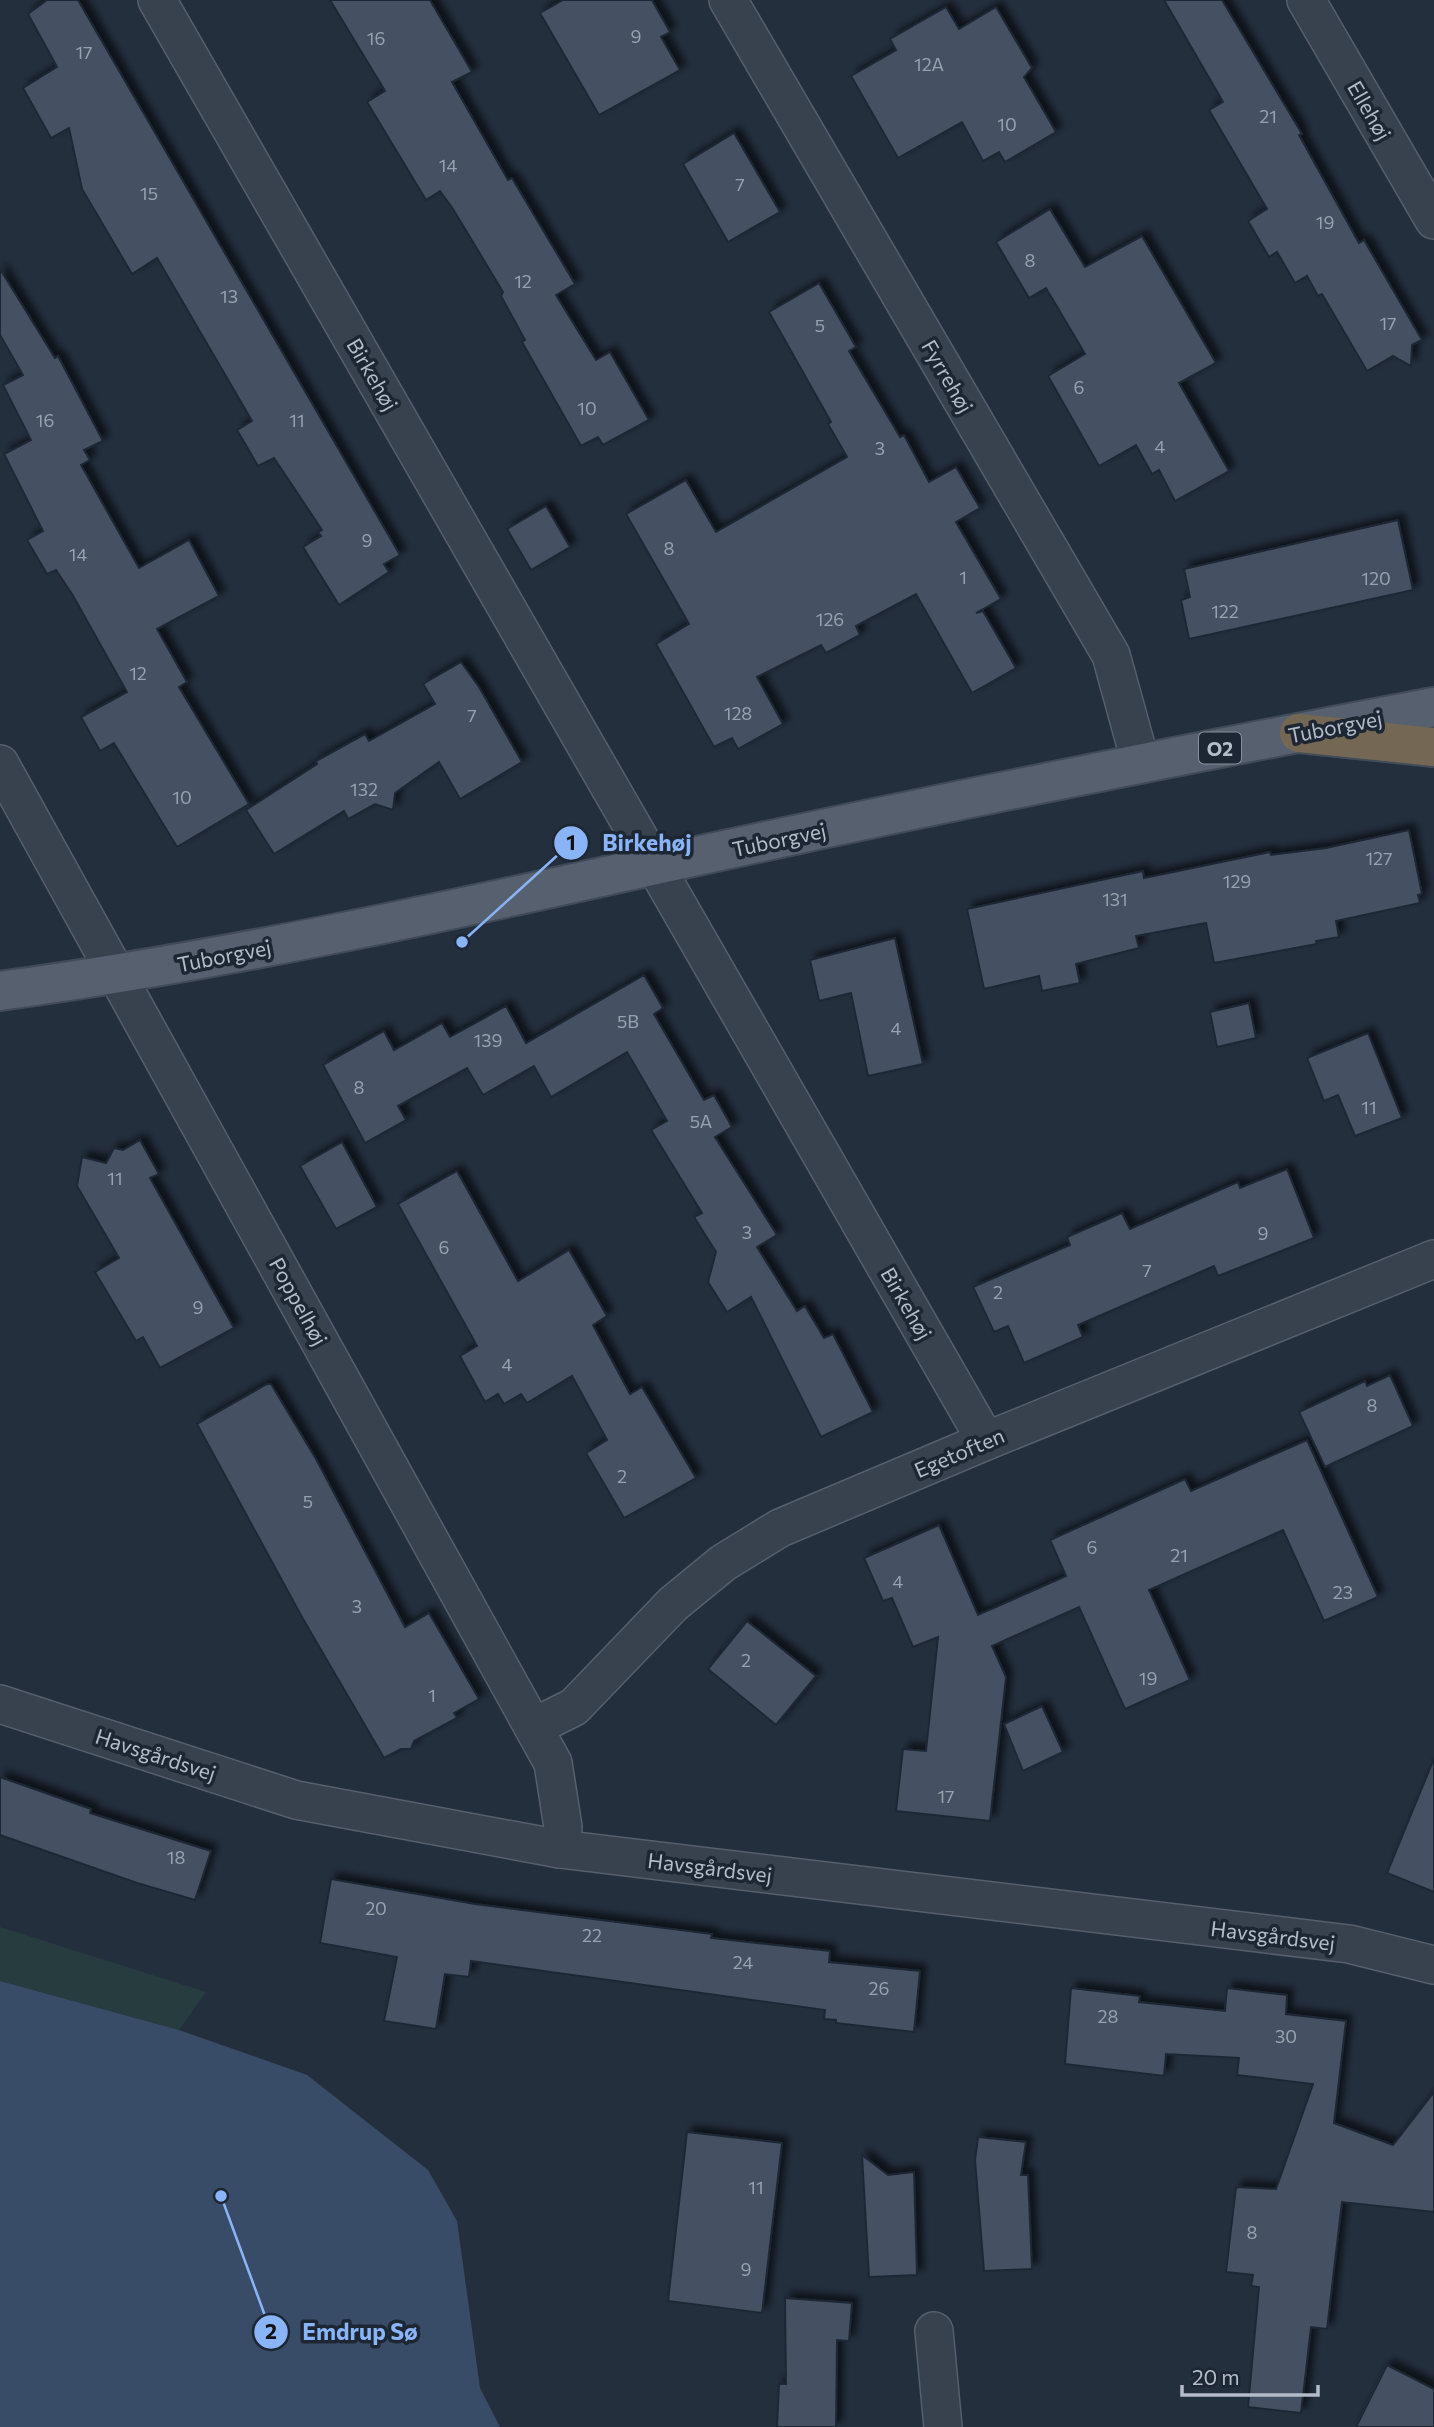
<svg xmlns="http://www.w3.org/2000/svg" width="1434" height="2427" viewBox="0 0 1434 2427" font-family="Commissioner,sans-serif">
  <defs>
    <filter id="shadow"><feDropShadow dx="6" dy="-6" stdDeviation="3.5" flood-color="#0009"/></filter>
  </defs>
  <rect width="100%" height="100%" fill="#242f3e"/>
  <polygon fill="#263c3f" points="0,1927 206,1992 179,2030 0,1981"/>
  <polygon fill="#394c67" points="0,1981 179,2030 307,2075 428,2170 457,2221 480,2388 500,2427 0,2427"/>
  <g fill="#455162" stroke="#1f2835" stroke-width="2" filter="url(#shadow)">
    <polygon points="47,0 78,0 400,555 384,564 389,572 339,605 303,547 321,536 318,532 322,530 274,458 258,466 237,430 252,421 157,258 132,274 82,189 69,128 51,138 23,88 57,67 28,14"/>
    <polygon points="330,0 430,0 472,72 452,82 508,180 512,178 575,284 556,295 596,360 610,352 649,420 603,445 598,437 581,446 522,342 525,340 501,296 503,292 453,209 440,191 426,200 367,102 385,91"/>
    <polygon points="563,0 652,0 670,32 661,37 680,70 599,115 540,13"/>
    <polygon points="1164,0 1222,0 1302,134 1299,135 1359,243 1364,240 1422,340 1412,345 1411,366 1393,356 1367,371 1322,294 1318,296 1307,276 1295,283 1277,252 1269,257 1248,221 1267,209 1209,110 1223,102"/>
    <polygon points="946,7 959,29 996,7 1032,68 1024,77 1056,132 1005,162 999,152 983,161 962,122 898,158 851,76 896,50 890,39"/>
    <polygon points="734,133 780,212 728,242 683,164"/>
    <polygon points="1050,209 1085,267 1142,236 1216,363 1179,383 1229,471 1175,501 1159,470 1152,474 1136,445 1099,466 1048,376 1085,354 1046,288 1029,298 996,242"/>
    <polygon points="0,269 55,358 58,356 103,441 84,450 90,460 81,465 139,568 189,540 219,596 157,629 187,682 179,687 249,804 177,847 114,743 100,751 81,717 127,692 72,594 56,570 47,574 27,540 43,531 4,454 31,440 3,385 23,375 0,335"/>
    <polygon points="819,283 856,347 849,351 900,437 904,435 929,482 956,467 980,508 956,522 1001,599 976,613 983,611 1016,668 972,693 916,594 856,626 860,635 826,653 821,645 757,677 783,724 738,749 732,738 714,747 656,644 689,624 626,514 686,480 716,532 847,457 828,424 831,422 769,312"/>
    <polygon points="546,506 570,547 531,570 507,529"/>
    <polygon points="1398,520 1413,590 1189,639 1181,600 1190,597 1184,569"/>
    <polygon points="461,662 479,687 522,762 460,799 439,762 395,793 393,810 375,804 348,819 344,811 274,854 246,810 317,764 316,761 365,734 369,741 435,704 423,684"/>
    <polygon points="1409,830 1422,894 1418,895 1420,903 1336,921 1339,937 1316,941 1317,944 1214,963 1206,923 1136,936 1139,948 1076,964 1080,983 1042,991 1039,976 984,989 967,909 1143,871 1144,878 1270,852 1271,855 1326,848"/>
    <polygon points="895,938 923,1064 868,1076 851,993 819,1001 810,960"/>
    <polygon points="644,975 663,1008 654,1014 704,1100 714,1095 732,1127 715,1137 777,1235 757,1247 797,1311 805,1306 824,1338 833,1334 873,1412 821,1437 751,1297 727,1312 708,1282 716,1252 694,1217 702,1213 651,1130 667,1121 627,1052 551,1097 534,1066 483,1095 467,1068 398,1106 406,1120 365,1143 323,1065 384,1031 394,1050 442,1023 450,1037 506,1006 526,1043"/>
    <polygon points="1249,1003 1256,1038 1217,1047 1210,1012"/>
    <polygon points="1368,1033 1402,1118 1355,1136 1338,1095 1324,1101 1307,1058"/>
    <polygon points="140,1140 159,1174 150,1178 234,1328 160,1368 143,1337 136,1341 95,1272 119,1258 77,1186 82,1157 106,1163 114,1148 123,1150"/>
    <polygon points="342,1142 377,1207 336,1229 300,1166"/>
    <polygon points="1287,1169 1314,1238 1218,1276 1214,1266 1078,1325 1083,1337 1024,1363 1008,1326 994,1332 973,1287 1070,1245 1067,1237 1122,1213 1130,1229 1238,1182 1240,1188"/>
    <polygon points="457,1171 518,1281 569,1250 607,1316 593,1325 630,1394 642,1387 696,1478 624,1518 586,1453 607,1440 572,1376 527,1403 521,1394 504,1404 498,1394 485,1402 460,1356 477,1346 398,1204"/>
    <polygon points="1390,1375 1413,1426 1325,1467 1299,1412 1365,1381 1367,1386"/>
    <polygon points="267,1384 271,1384 316,1459 405,1627 429,1613 479,1699 454,1713 457,1718 414,1741 411,1749 401,1749 384,1758 303,1619 197,1424"/>
    <polygon points="1307,1440 1378,1597 1324,1621 1283,1530 1149,1590 1190,1680 1125,1709 1079,1607 992,1646 1006,1677 990,1821 896,1811 903,1749 926,1751 938,1637 913,1647 892,1598 883,1601 864,1558 939,1525 978,1615 1066,1576 1050,1540 1185,1479 1191,1491"/>
    <polygon points="747,1621 816,1676 776,1725 708,1669"/>
    <polygon points="1042,1706 1063,1752 1023,1771 1004,1724"/>
    <polygon points="1433,1761 1434,1762 1434,1892 1387,1873"/>
    <polygon points="0,1777 91,1809 90,1813 211,1851 195,1900 137,1883 0,1835"/>
    <polygon points="331,1879 475,1904 712,1934 711,1938 830,1951 829,1962 920,1971 914,2032 836,2023 836,2020 824,2019 825,2010 471,1961 469,1977 445,1974 436,2029 384,2021 397,1957 320,1943"/>
    <polygon points="1071,1988 1140,1996 1139,2002 1225,2011 1227,1988 1287,1995 1286,2014 1346,2021 1334,2123 1393,2145 1434,2092 1434,2212 1342,2202 1327,2329 1311,2327 1301,2413 1248,2407 1259,2287 1251,2286 1253,2275 1226,2272 1236,2187 1276,2189 1313,2084 1237,2075 1239,2058 1166,2054 1164,2076 1065,2064"/>
    <polygon points="687,2132 782,2143 762,2313 668,2301"/>
    <polygon points="978,2137 1026,2142 1021,2175 1028,2175 1032,2269 984,2271 975,2160"/>
    <polygon points="862,2155 888,2175 914,2172 917,2275 869,2277"/>
    <polygon points="785,2298 852,2303 849,2341 837,2340 836,2427 777,2427 779,2384 786,2384"/>
    <polygon points="1387,2365 1434,2389 1434,2427 1356,2427"/>
  </g>
  <g fill="none" stroke-linecap="round" stroke-linejoin="round">
    <defs>
      <g id="minor">
        <polyline points="157,0 986,1441"/>
        <polyline points="728,0 1111,655 1141,764"/>
        <polyline points="1306,0 1434,220"/>
        <polyline points="0,764 553,1763 563,1827 560,1849"/>
        <polyline points="0,1704 296,1800 560,1849 1349,1944 1434,1965"/>
        <polyline points="534,1727 574,1707 673,1604 723,1563 780,1528 986,1441 1434,1259"/>
        <polyline points="934,2331 943,2427"/>
      </g>
      <path id="primary" d="M0 991C221 961 439 913 656 865 915 808 1174 756 1434 707"/>
      <polyline id="motorway" points="1299,733 1434,747"/>
    </defs>
    <use href="#minor" stroke="#565f6c" stroke-width="40"/>
    <use href="#primary" stroke="#414a57" stroke-width="42"/>
    <use href="#motorway" stroke="#434c59" stroke-width="42"/>
    <use href="#minor" stroke="#38414e" stroke-width="37"/>
    <use href="#primary" stroke="#56606e" stroke-width="38"/>
    <use href="#motorway" stroke="#746855" stroke-width="38"/>
  </g>
  <g text-anchor="middle" dominant-baseline="central" stroke-width="7" stroke-linejoin="round" paint-order="stroke">
    <g font-size="18" fill="#98a1af">
      <text x="636" y="36">9</text>
      <text x="376" y="38">16</text>
      <text x="84" y="52">17</text>
      <text x="929" y="64">12A</text>
      <text x="1268" y="116">21</text>
      <text x="1007" y="124">10</text>
      <text x="448" y="165">14</text>
      <text x="740" y="184">7</text>
      <text x="149" y="193">15</text>
      <text x="1325" y="222">19</text>
      <text x="1030" y="260">8</text>
      <text x="523" y="281">12</text>
      <text x="229" y="296">13</text>
      <text x="1388" y="323">17</text>
      <text x="820" y="325">5</text>
      <text x="1079" y="387">6</text>
      <text x="587" y="408">10</text>
      <text x="45" y="420">16</text>
      <text x="297" y="420">11</text>
      <text x="1160" y="446">4</text>
      <text x="880" y="448">3</text>
      <text x="367" y="540">9</text>
      <text x="669" y="548">8</text>
      <text x="78" y="554">14</text>
      <text x="963" y="577">1</text>
      <text x="1376" y="578">120</text>
      <text x="1225" y="611">122</text>
      <text x="830" y="619">126</text>
      <text x="138" y="673">12</text>
      <text x="738" y="713">128</text>
      <text x="472" y="715">7</text>
      <text x="364" y="789">132</text>
      <text x="182" y="797">10</text>
      <text x="1379" y="858">127</text>
      <text x="1237" y="881">129</text>
      <text x="1115" y="899">131</text>
      <text x="628" y="1021">5B</text>
      <text x="896" y="1028">4</text>
      <text x="488" y="1040">139</text>
      <text x="359" y="1087">8</text>
      <text x="1369" y="1107">11</text>
      <text x="701" y="1121">5A</text>
      <text x="115" y="1178">11</text>
      <text x="747" y="1232">3</text>
      <text x="1263" y="1233">9</text>
      <text x="444" y="1247">6</text>
      <text x="1147" y="1270">7</text>
      <text x="998" y="1292">2</text>
      <text x="198" y="1307">9</text>
      <text x="507" y="1364">4</text>
      <text x="1372" y="1405">8</text>
      <text x="622" y="1476">2</text>
      <text x="308" y="1501">5</text>
      <text x="1092" y="1547">6</text>
      <text x="1179" y="1555">21</text>
      <text x="898" y="1581">4</text>
      <text x="1343" y="1592">23</text>
      <text x="357" y="1606">3</text>
      <text x="746" y="1660">2</text>
      <text x="1148" y="1678">19</text>
      <text x="432" y="1695">1</text>
      <text x="946" y="1796">17</text>
      <text x="176" y="1857">18</text>
      <text x="376" y="1908">20</text>
      <text x="592" y="1935">22</text>
      <text x="743" y="1962">24</text>
      <text x="879" y="1988">26</text>
      <text x="1108" y="2016">28</text>
      <text x="1286" y="2036">30</text>
      <text x="756" y="2187">11</text>
      <text x="1252" y="2232">8</text>
      <text x="746" y="2269">9</text>
    </g>
    <rect fill="#1d2633" stroke="#878f9c" stroke-width="2" x="1199" y="732.5" width="42" height="31" rx="5"/>
    <g font-size="19" font-weight="bold" fill="#b4bcc9">
      <text x="1220" y="748">O2</text>
    </g>
    <g font-size="21" fill="#b4bcc9" stroke="#1d2633">
      <text transform="translate(1370 110) rotate(60)">Ellehøj</text>
      <text transform="translate(373 374) rotate(60)">Birkehøj</text>
      <text transform="translate(948 376) rotate(60)">Fyrrehøj</text>
      <text transform="translate(1335 726) rotate(-11)">Tuborgvej</text>
      <text transform="translate(779 839) rotate(-12)">Tuborgvej</text>
      <text transform="translate(224 955) rotate(-11)">Tuborgvej</text>
      <text transform="translate(299 1301) rotate(61)">Poppelhøj</text>
      <text transform="translate(907 1303) rotate(60)">Birkehøj</text>
      <text transform="translate(959 1452) rotate(-23)">Egetoften</text>
      <text transform="translate(156 1754) rotate(18)">Havsgårdsvej</text>
      <text transform="translate(710 1867) rotate(7)">Havsgårdsvej</text>
      <text transform="translate(1273 1935) rotate(7)">Havsgårdsvej</text>
    </g>
  </g>
  <path fill="none" stroke="#8ab4f8" stroke-width="2.5" d="M462 942L571 843M221 2196L271 2332"/>
  <g fill="#8ab4f8" stroke="#1d2633" stroke-width="2.5">
    <circle cx="462" cy="942" r="7"/>
    <circle cx="221" cy="2196" r="7"/>
    <circle cx="571" cy="843" r="18"/>
    <circle cx="271" cy="2332" r="18"/>
  </g>
  <g font-size="21" text-anchor="middle" font-weight="bold" fill="#111">
    <text x="571" y="850">1</text>
    <text x="271" y="2339">2</text>
  </g>
  <g font-size="23" text-anchor="middle" font-weight="bold" fill="#8ab4f8" stroke="#1d2633" stroke-width="7" stroke-linejoin="round" paint-order="stroke">
    <text x="647" y="851">Birkehøj</text>
    <text x="360" y="2340">Emdrup Sø</text>
  </g>
  <path d="M1182 2385v10h136v-10" fill="none" stroke="#b4bcc9" stroke-width="3.5"/>
  <text x="1192" y="2385" font-size="21" fill="#b4bcc9" stroke="#1d2633" stroke-width="5" paint-order="stroke">20 m</text>
</svg>
